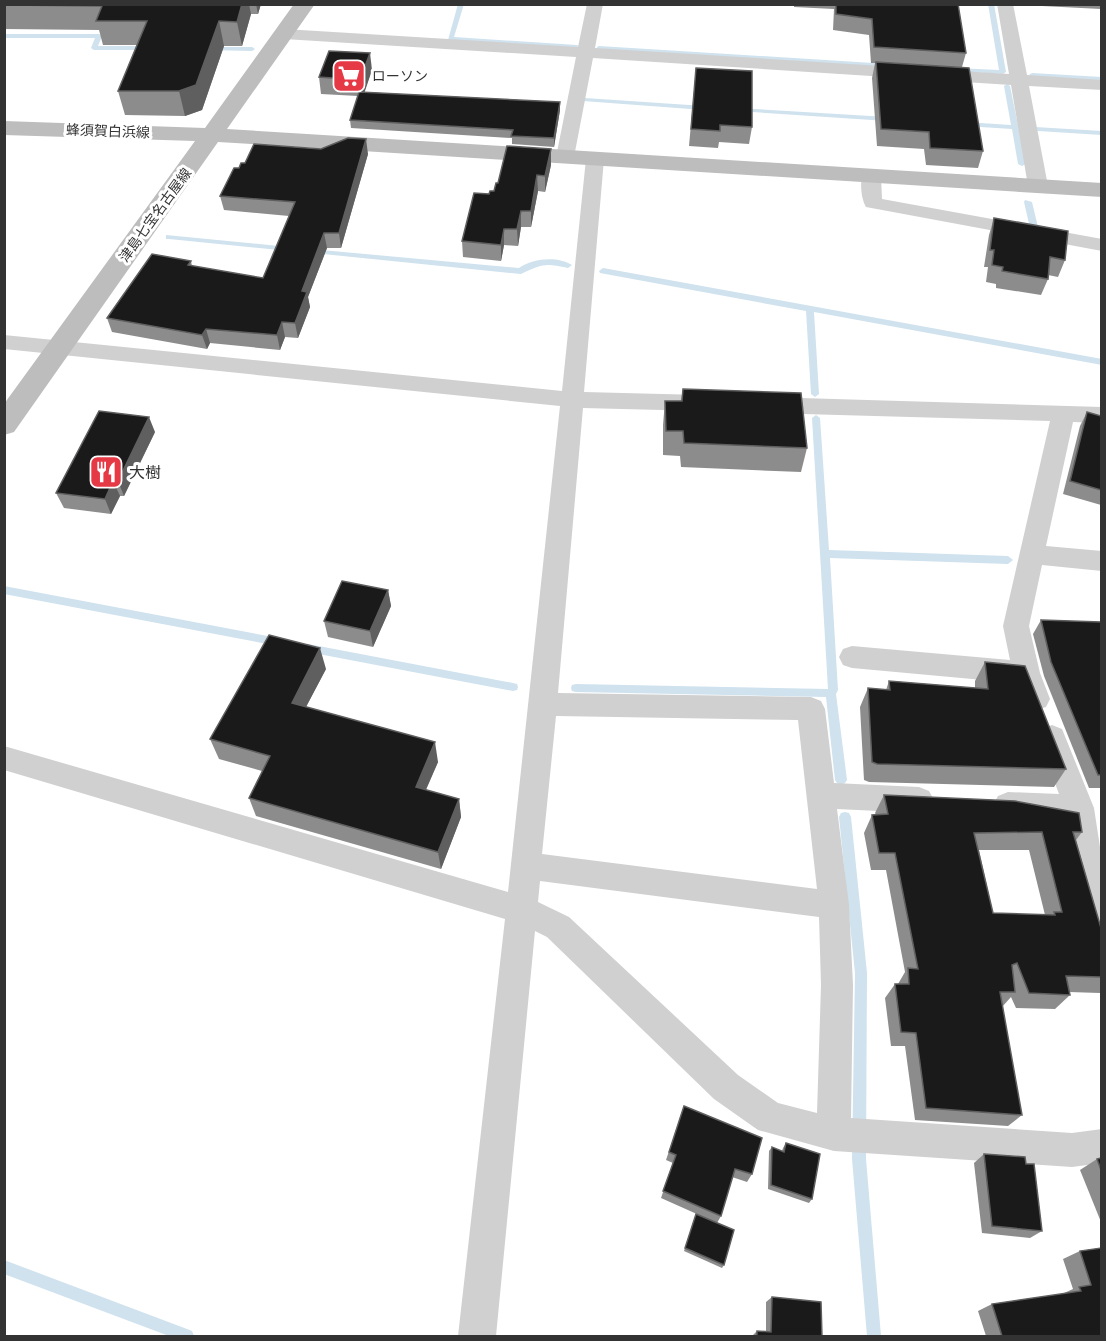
<svg xmlns="http://www.w3.org/2000/svg" width="1106" height="1341" viewBox="0 0 1106 1341" font-family="'Asap Condensed','Noto Sans JP',sans-serif">
  <rect width="100%" height="100%" fill="#fff"/>
  <g fill="none" stroke-linecap="round" stroke-linejoin="round">
    <g fill="#cfe2ee" fill-rule="evenodd">
      <polygon points="458,4 464,4 454,37 577,45 580,47 577,49 448,40"/>
      <polygon points="988,4 994,4 1006,72 1003,74 954,71 954,69 956,68 999,70"/>
      <polygon points="4,34 99,34 102,36 98,46 149,46 152,48 149,50 94,50 91,48 95,38 4,38"/>
      <polygon points="599,46 889,64 892,66 889,68 597,49 597,47"/>
      <polygon points="209,47 252,47 255,49 252,51 207,50 207,48"/>
      <polygon points="1032,73 1102,77 1102,81 1030,76 1029,75"/>
      <polygon points="1007,84 1010,86 1026,164 1022,166 1018,164 1012,129 965,126 961,124 965,122 1011,125 1004,86"/>
      <polygon points="585,98 704,106 708,108 704,110 583,101 581,100"/>
      <polygon points="738,108 887,117 891,119 887,121 736,111 736,109"/>
      <polygon points="1035,127 1102,131 1102,135 1038,131 1034,129"/>
      <polygon points="1025,200 1032,202 1038,227 1045,228 1045,232 1034,230 1030,228 1024,202"/>
      <polygon points="166,235 289,247 293,249 289,251 169,239 166,239"/>
      <path d="M310 249 519 268C533 258 558 256 572 265L568 268C545 263 542 264 521 274L313 253 309 251Z"/>
      <polygon points="603,268 1102,359 1102,365 814,312 819,394 815,397 811,394 806,311 600,273 599,271"/>
      <polygon points="816,415 820,418 829,550 1008,556 1013,560 1008,564 830,558 838,690 836,694 847,780 845,783 841,785 837,783 835,780 826,697 576,692 572,691 571,688 572,685 576,684 828,689 812,418"/>
      <polygon points="4,586 278,638 282,639 283,642 282,645 278,646 4,594"/>
      <polygon points="308,644 513,683 517,684 518,687 517,690 513,691 308,652 304,651 303,648 304,645"/>
      <polygon points="845,812 849,813 851,817 867,973 866,1159 881,1336 867,1336 852,1159 855,973 839,817 841,813"/>
      <polygon points="4,1260 187,1329 192,1331 194,1336 169,1336 4,1274"/>
    </g>
    <g fill="#d0d0d0" fill-rule="evenodd">
      <polygon points="587,4 603,4 595,48 1009,74 997,4 1013,4 1027,75 1102,80 1102,90 1029,86 1048,186 1045,190 1031,190 1028,186 1011,85 593,58 574,157 572,161 558,161 556,157 576,57 284,39 278,38 276,34 278,30 284,29 578,47"/>
      <path d="M595 153 602 155 604 159 584 392 701 395 709 397 712 403 709 409 701 411 583 408 558 693 811 697 821 701 825 709 834 783 919 787 929 791 934 800 929 809 919 813 837 809 849 905 853 985 851 1118 1072 1133 1102 1129V1163L1072 1167 834 1151 758 1130 714 1099 547 937 535 931 496 1336H458L505 919 4 770V746L508 892 560 406 4 349V335L562 391 586 159 588 155ZM556 716 798 720 817 889 542 854ZM540 881 819 917 821 985 817 1113 778 1103 738 1075 569 917 538 902Z"/>
      <path d="M871 170 878 172 881 176 882 199 1102 239V251L866 207C861 199 859 180 864 172Z"/>
      <polygon points="767,397 1102,407 1102,423 1073,422 1046,546 1102,551 1102,571 1042,565 1029,626 1040,673 1050,699 1046,707 1036,710 1026,707 1016,683 852,668 843,665 839,657 843,649 852,646 1010,660 1003,626 1050,421 767,413 759,411 756,405 759,399"/>
      <path d="M1052 725 1062 729 1094 808 1102 860V929L1091 925C1077 892 1071 856 1066 820L1008 818 998 814 993 805 998 796 1008 792 1059 794 1038 737 1042 729Z"/>
    </g>
    <polygon fill="#bdbdbd" fill-rule="evenodd" points="294,4 315,4 227,129 1102,183 1102,197 218,142 14,432 4,435 4,404 195,141 4,135 4,121 205,128"/>
  </g>
  <g fill="#8c8c8c" fill-rule="evenodd">
    <polygon points="4,4 261,4 258,14 251,14 242,46 224,46 202,110 185,116 125,115 118,91 137,45 103,45 99,30 4,29"/>
    <polygon points="794,4 966,4 958,6 966,53 962,67 983,151 978,168 926,165 924,149 877,146 872,78 875,63 871,63 869,35 833,30 834,9 794,7"/>
    <polygon points="1042,4 1101,4 1101,9 1042,6"/>
    <polygon points="696,68 752,127 749,144 719,142 718,148 689,146"/>
    <polygon points="372,70 364,92 560,102 560,110 554,147 512,144 512,138 351,128 350,120 358,96 321,94 319,77"/>
    <polygon points="551,149 551,165 545,192 538,191 531,227 521,227 518,246 504,245 501,261 463,257 462,241 489,194 494,191 498,183"/>
    <polygon points="368,154 341,248 327,248 308,297 310,307 298,338 285,337 280,350 210,343 207,349 112,332 107,318 191,261 192,266 263,278 289,216 224,210 220,196 239,168 245,163"/>
    <polygon points="994,218 1065,260 1058,277 1048,275 1048,279 1041,295 996,288 996,284 986,282 988,267 984,267 989,235"/>
    <polygon points="683,389 807,448 801,472 681,467 680,456 663,455 663,425 665,401 681,401"/>
    <polygon points="1087,412 1101,416 1101,505 1063,494 1080,426"/>
    <polygon points="155,432 124,496 120,496 111,514 64,508 56,493"/>
    <polygon points="388,590 391,606 373,647 328,637 324,621"/>
    <polygon points="1041,620 1101,622 1101,788 1089,788 1044,676 1033,634"/>
    <polygon points="985,662 1066,769 1054,787 869,782 864,780 860,707 868,688 886,690 889,681 975,688 975,681"/>
    <polygon points="326,669 306,707 438,762 426,790 459,799 461,817 441,869 256,816 249,798 262,771 219,759 210,739"/>
    <path d="M884 795 1082 832 1076 840 1101 928V992L1100 993 1069 992 1070 995 1055 1009 1016 1008 1011 997 1002 1007 1022 1115 1008 1126 915 1120 905 1046H891L885 998 895 984H898L905 972 886 870H871L864 833 872 815H876L875 813ZM979 850H1029L1045 915 993 913Z"/>
    <polygon points="684,1106 752,1174 747,1182 732,1177 721,1216 717,1223 661,1198 673,1163 666,1160"/>
    <polygon points="786,1143 812,1199 809,1203 768,1189 769,1151 772,1147 782,1151 783,1148"/>
    <polygon points="984,1154 1042,1231 1030,1238 982,1233 974,1163"/>
    <polygon points="1101,1158 1101,1222 1080,1170 1097,1159"/>
    <polygon points="696,1214 724,1265 722,1268 684,1251"/>
    <polygon points="1101,1248 1101,1336 986,1336 978,1311 992,1304 1062,1294 1073,1289 1063,1259 1080,1251"/>
    <polygon points="772,1297 822,1336 752,1336 757,1331 766,1332 766,1302"/>
  </g>
  <g fill="#5f5f5f">
    <polygon points="242,4 249,4 251,14 242,46 237,22"/>
    <polygon points="256,4 261,4 258,14"/>
    <polygon points="219,21 224,46 202,110 185,116 179,91"/>
    <polygon points="370,53 372,70 363,97 360,80"/>
    <polygon points="560,102 560,110 554,147 554,138"/>
    <polygon points="366,139 368,154 341,248 339,233"/>
    <polygon points="551,149 551,165 545,192 545,176"/>
    <polygon points="537,175 538,191 531,227 531,211"/>
    <polygon points="521,211 521,227 518,246 517,229"/>
    <polygon points="504,229 504,245 501,261 501,245"/>
    <polygon points="324,233 327,248 308,297 310,307 298,338 295,323 302,291"/>
    <polygon points="282,322 285,337 280,350 277,335"/>
    <polygon points="206,329 210,343 207,349 202,335"/>
    <polygon points="149,417 155,432 124,496 118,481"/>
    <polygon points="113,481 120,496 111,514 105,499"/>
    <polygon points="388,590 391,606 373,647 370,631"/>
    <polygon points="320,648 326,669 298,722 292,703"/>
    <polygon points="435,742 438,762 419,805 416,787"/>
    <polygon points="459,799 461,817 441,869 438,852"/>
  </g>
  <g fill="#1a1a1a" stroke="#5f5f5f" stroke-width="1.5" fill-rule="evenodd">
    <polygon points="4,4 242,4 237,22 219,21 196,85 179,91 118,91 147,21 96,21 102,6 4,5"/>
    <polygon points="836,4 958,4 966,53 874,47 872,19 836,14"/>
    <polygon points="329,51 370,53 360,80 319,77"/>
    <polygon points="876,62 969,68 983,151 930,148 929,132 881,129"/>
    <polygon points="696,68 752,71 752,127 720,125 720,131 691,129"/>
    <polygon points="359,92 560,102 554,138 511,136 513,130 350,120"/>
    <polygon points="348,138 366,139 339,233 324,233 302,291 307,292 295,323 282,322 277,335 206,329 202,335 107,318 152,254 191,261 188,265 263,278 295,202 220,196 234,168 239,168 241,163 245,163 254,144 321,149"/>
    <polygon points="507,146 551,149 545,176 537,175 531,211 521,211 517,229 504,229 501,245 462,241 474,193 489,194 490,191 494,191 496,183 498,183"/>
    <polygon points="994,218 1068,231 1065,260 1050,257 1048,279 1002,271 1003,267 992,265 994,250 990,250"/>
    <polygon points="683,389 801,393 807,448 684,443 683,431 666,431 665,401 682,401"/>
    <polygon points="99,411 149,417 118,481 113,481 105,499 56,493"/>
    <polygon points="1087,412 1101,416 1101,490 1070,481"/>
    <polygon points="342,581 388,590 370,631 324,621"/>
    <polygon points="1041,620 1101,622 1101,775 1098,775 1051,662"/>
    <polygon points="269,635 320,648 292,703 435,742 416,787 459,799 438,852 249,798 270,756 210,739"/>
    <polygon points="985,662 1025,666 1066,769 877,764 872,762 868,688 890,690 889,681 988,689"/>
    <path d="M884 795 1015 801 1079 813 1082 832H1073L1101 928V977L1066 976 1070 995 1029 993 1017 963 1012 965 1015 992H1000L1022 1115 926 1108 916 1033 901 1032 895 984H909L908 968 918 969 895 853H879L872 815 888 814ZM1042 832 1062 912H1054L1055 915 993 913 974 833Z"/>
    <polygon points="684,1106 762,1138 752,1174 735,1169 721,1216 663,1191 676,1155 669,1152"/>
    <polygon points="786,1143 820,1154 812,1199 771,1185 772,1147 784,1152"/>
    <polygon points="984,1154 1025,1157 1026,1164 1034,1164 1042,1231 992,1226"/>
    <polygon points="1101,1158 1101,1170 1097,1159"/>
    <polygon points="696,1214 734,1230 724,1265 685,1248"/>
    <polygon points="1101,1248 1101,1336 1002,1336 992,1304 1081,1291 1079,1287 1091,1285 1080,1251"/>
    <polygon points="772,1297 821,1302 822,1336 757,1336 757,1331 771,1332"/>
  </g>
  <defs>
    <symbol id="supermarket-square" viewBox="-11 -11 22 22"><rect x="-9" y="-9" width="18" height="18" rx="4" fill="#e63946" stroke="#fff"/><path d="M-6-5.5h2.5l.6 2H6L4.5 2H-2.5L-4.4-4H-6ZM-1.5 3.2a1.3 1.3 0 1 0 .1 0ZM3 3.2a1.3 1.3 0 1 0 .1 0Z" fill="#fff"/></symbol>
    <symbol id="restaurant-square" viewBox="-11 -11 22 22"><rect x="-9" y="-9" width="18" height="18" rx="4" fill="#e63946" stroke="#fff"/><path d="M-5-6h1v4h1v-4h1v4h1v-4h1v5L-1.5 .5V6h-2V.5L-5-1ZM5-6V6H3V1.5H1.5Q1.5-4 5-6Z" fill="#fff"/></symbol>
  </defs>
  <g fill-rule="evenodd">
    <use href="#supermarket-square" x="330" y="57" width="38" height="38"/>
    <use href="#restaurant-square" x="87" y="453" width="38" height="38"/>
  </g>
  <g text-anchor="middle" dominant-baseline="central" stroke-width="6" stroke-linejoin="round" paint-order="stroke">
    <g font-size="14" fill="#333" stroke="#fff" text-anchor="start">
      <text x="372" y="76">ローソン</text>
    </g>
    <g font-size="14" fill="#333" stroke="#fff">
      <text transform="translate(108 131) rotate(2)">蜂須賀白浜線</text>
      <text transform="translate(155 215) rotate(-54)">津島七宝名古屋線</text>
    </g>
    <g font-size="16" fill="#333" stroke="#fff" text-anchor="start">
      <text x="129" y="472">大樹</text>
    </g>
  </g>
  <rect width="1106" height="1341" fill="none" stroke="#333333" stroke-width="12"/>
</svg>
